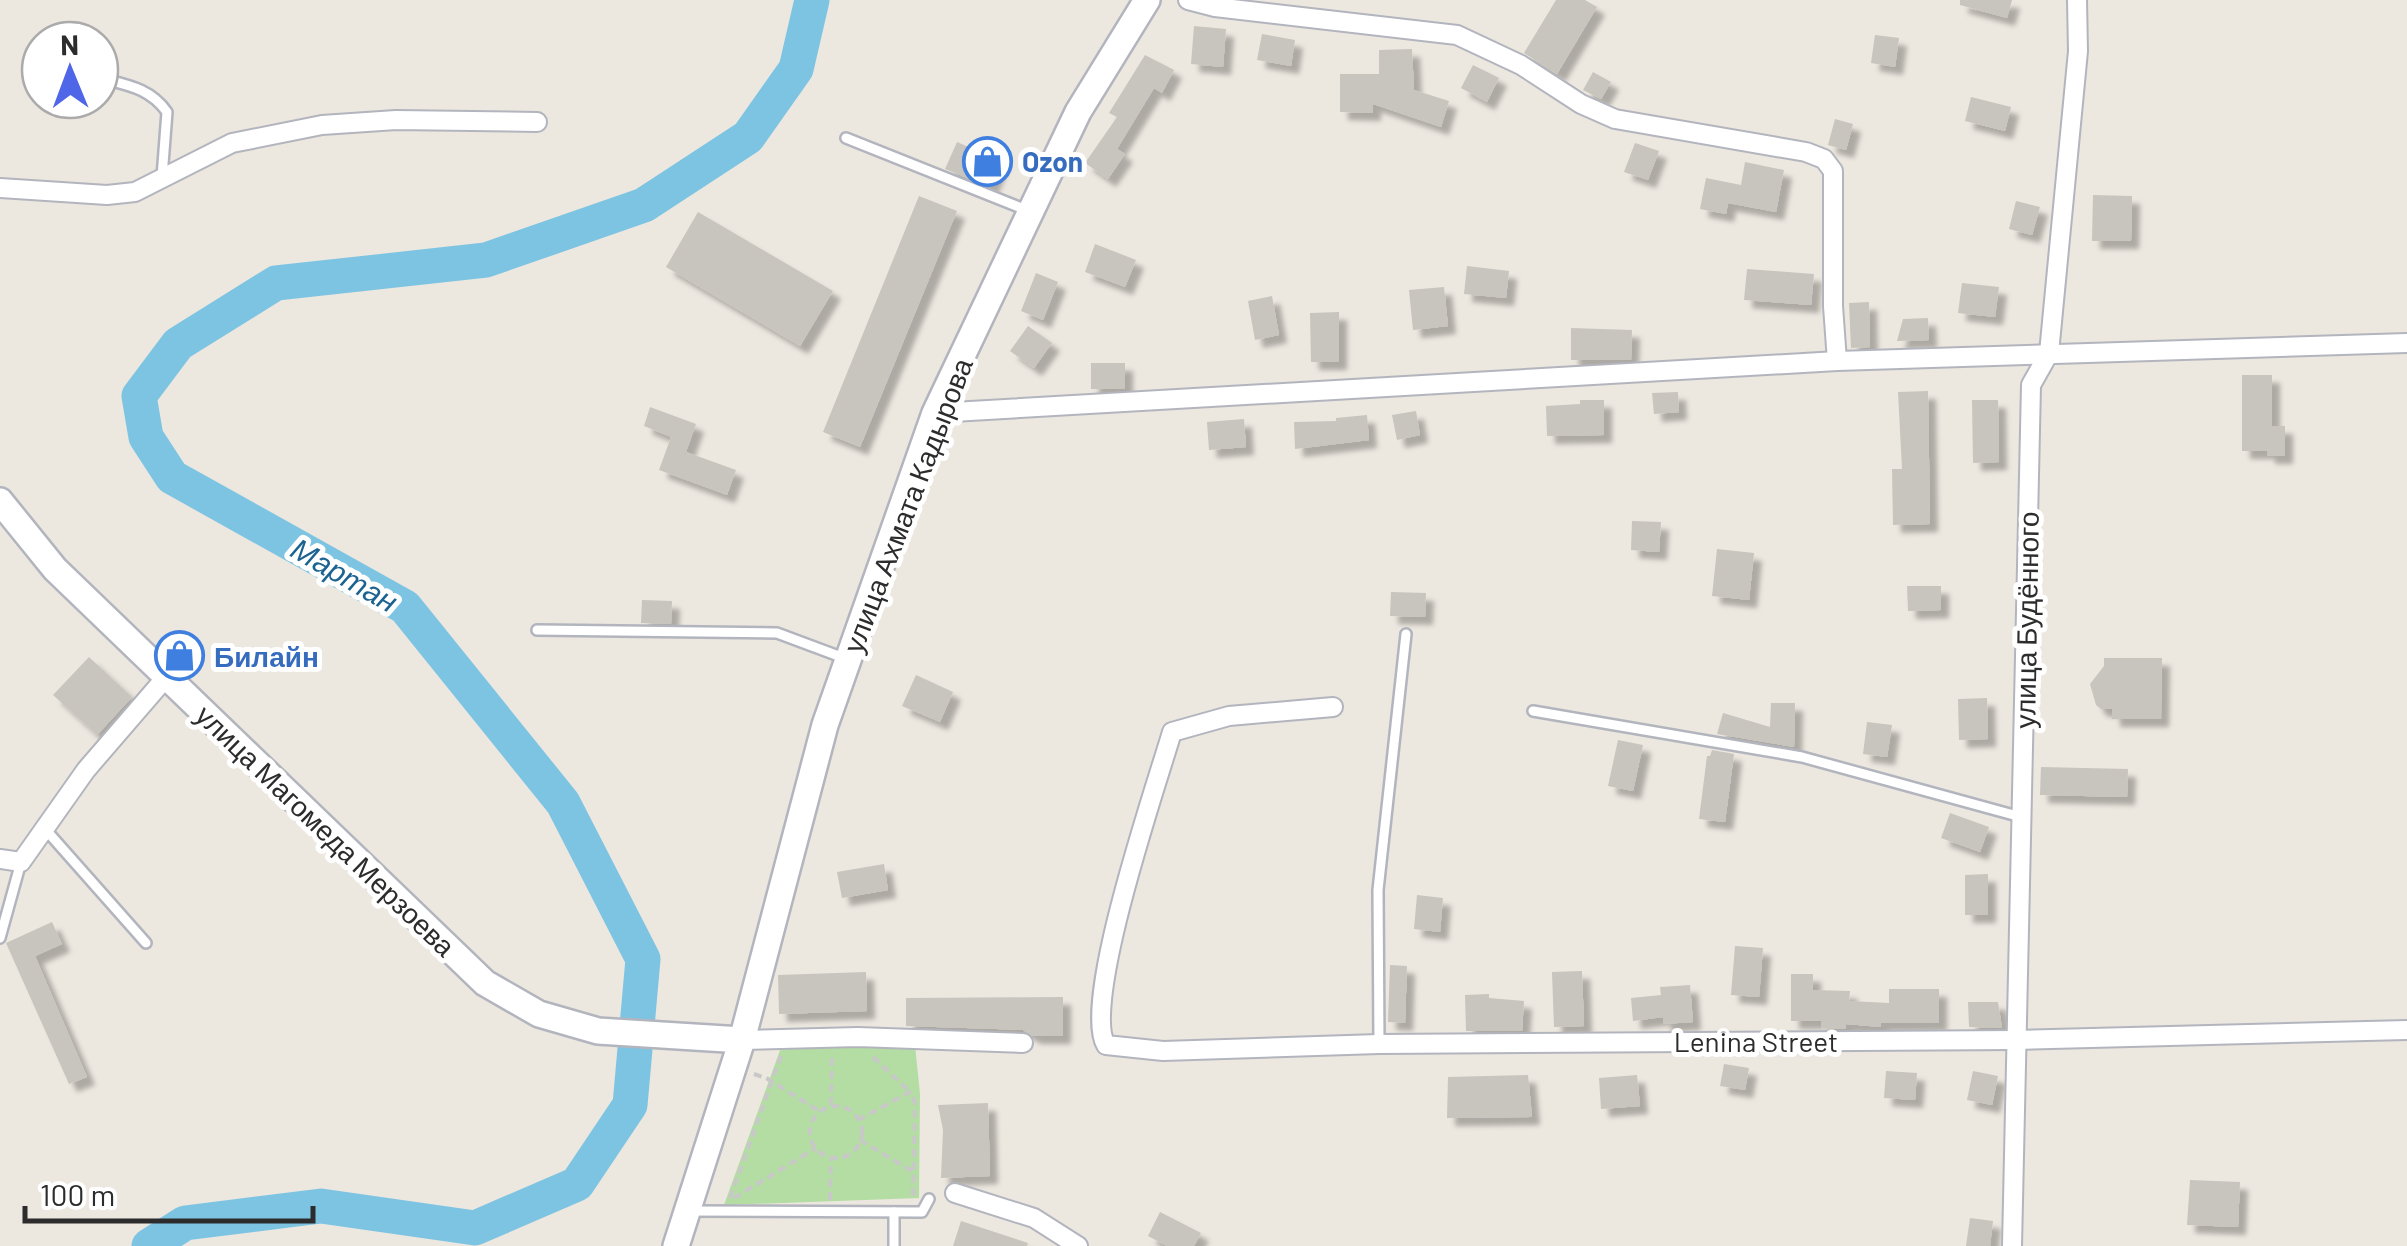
<svg xmlns="http://www.w3.org/2000/svg" width="2407" height="1246" viewBox="0 0 2407 1246" font-family="Barlow,sans-serif">
  <defs>
    <filter id="shadow"><feDropShadow dx="8" dy="8" stdDeviation="2.5" flood-color="#0004"/></filter>
  </defs>
  <rect width="100%" height="100%" fill="#ece7df"/>
  <polygon fill="#b3dda2" points="783,1042 915,1045 920,1094 919,1198 724,1205"/>
  <g fill="none" stroke-linecap="round" stroke-linejoin="round">
    <polyline stroke="#7dc4e3" stroke-width="35" points="149,1246 185,1223 321,1206 475,1228 577,1184 630,1105 643,959 563,803 405,607 172,477 146,437 139,396 178,344 276,283 486,260 644,205 748,137 796,69 812,0"/>
  </g>
  <g fill="#c8c5be" filter="url(#shadow)">
    <polygon points="1556,0 1585,0 1597,7 1557,74 1524,53"/>
    <polygon points="1960,0 2012,0 2007,18 1960,5"/>
    <polygon points="1194,26 1226,29 1223,67 1191,64"/>
    <polygon points="1262,34 1295,40 1291,66 1257,60"/>
    <polygon points="1875,35 1899,38 1895,67 1871,63"/>
    <polygon points="1412,49 1414,90 1449,101 1441,127 1373,104 1373,113 1340,112 1340,74 1379,74 1379,50"/>
    <polygon points="1145,55 1174,70 1162,93 1154,88 1117,149 1125,154 1108,179 1085,163 1117,117 1109,113"/>
    <polygon points="1473,65 1499,78 1487,102 1461,88"/>
    <polygon points="1593,72 1611,82 1601,99 1583,90"/>
    <polygon points="1971,97 2011,107 2005,131 1965,121"/>
    <polygon points="1835,119 1853,124 1846,150 1828,145"/>
    <polygon points="957,142 1001,161 990,187 945,169"/>
    <polygon points="1635,143 1659,151 1648,180 1624,172"/>
    <polygon points="1745,162 1784,170 1776,212 1728,203 1726,214 1700,209 1706,178 1741,185"/>
    <polygon points="2093,195 2132,196 2131,241 2092,241"/>
    <polygon points="919,196 957,211 860,447 823,432"/>
    <polygon points="2016,201 2040,207 2032,235 2009,229"/>
    <polygon points="698,212 833,291 800,346 666,267"/>
    <polygon points="1095,244 1136,260 1125,287 1085,272"/>
    <polygon points="1467,266 1509,271 1506,298 1464,294"/>
    <polygon points="1747,269 1814,274 1811,305 1744,300"/>
    <polygon points="1036,273 1058,282 1043,320 1021,311"/>
    <polygon points="1962,283 1999,287 1995,317 1958,313"/>
    <polygon points="1444,287 1448,326 1413,330 1409,290"/>
    <polygon points="1272,296 1279,335 1255,340 1248,301"/>
    <polygon points="1869,302 1870,347 1851,348 1849,303"/>
    <polygon points="1339,312 1339,362 1311,362 1310,313"/>
    <polygon points="1928,318 1929,340 1897,341 1903,319"/>
    <polygon points="1028,326 1052,343 1034,368 1010,351"/>
    <polygon points="1571,328 1632,330 1631,360 1571,360"/>
    <rect x="1091" y="363" width="34" height="26"/>
    <polygon points="2242,375 2272,375 2272,426 2285,426 2285,456 2267,456 2267,451 2242,451"/>
    <polygon points="1928,391 1930,524 1893,525 1892,469 1902,469 1898,392"/>
    <polygon points="1678,392 1679,412 1654,414 1652,393"/>
    <polygon points="1580,400 1604,400 1604,435 1547,436 1546,406 1580,404"/>
    <polygon points="1972,400 1998,400 1999,462 1973,463"/>
    <polygon points="650,407 696,424 686,452 736,470 727,495 659,470 671,437 644,426"/>
    <polygon points="1416,411 1420,435 1397,440 1392,415"/>
    <polygon points="1367,415 1369,440 1295,449 1294,422 1336,421 1336,418"/>
    <polygon points="1244,419 1246,447 1209,450 1207,422"/>
    <polygon points="1632,521 1661,522 1659,552 1631,550"/>
    <polygon points="1717,549 1754,553 1749,600 1712,596"/>
    <polygon points="1907,586 1941,586 1941,610 1908,611"/>
    <polygon points="1391,592 1426,593 1425,617 1390,616"/>
    <polygon points="642,600 672,601 671,624 641,623"/>
    <polygon points="89,657 132,697 97,735 53,695"/>
    <polygon points="2104,658 2162,658 2161,719 2112,719 2112,709 2101,709 2096,705 2090,684 2104,666"/>
    <polygon points="916,675 953,692 940,722 902,706"/>
    <polygon points="1987,698 1988,739 1959,740 1958,699"/>
    <polygon points="1771,703 1795,703 1794,747 1717,734 1723,713 1770,727"/>
    <polygon points="1867,722 1892,725 1887,757 1863,754"/>
    <polygon points="1618,740 1643,745 1633,791 1608,786"/>
    <polygon points="1712,750 1734,754 1725,822 1699,819 1707,756 1710,756"/>
    <polygon points="2041,767 2128,769 2127,797 2040,795"/>
    <polygon points="1950,813 1989,827 1980,852 1941,838"/>
    <polygon points="884,864 888,890 842,898 837,872"/>
    <polygon points="1988,874 1988,915 1965,915 1965,875"/>
    <polygon points="1417,895 1443,898 1440,932 1414,929"/>
    <polygon points="52,922 62,944 35,956 87,1077 69,1084 6,943"/>
    <polygon points="1735,946 1763,948 1759,997 1731,995"/>
    <polygon points="1390,965 1407,966 1405,1023 1388,1022"/>
    <polygon points="1582,971 1584,1026 1554,1027 1552,972"/>
    <polygon points="866,972 867,1011 779,1014 778,975"/>
    <polygon points="1791,974 1813,974 1813,990 1850,991 1849,1001 1889,1003 1889,989 1939,989 1939,1023 1881,1023 1881,1027 1846,1024 1846,1029 1832,1029 1821,1028 1822,1021 1791,1021"/>
    <polygon points="1690,985 1693,1022 1663,1024 1663,1017 1633,1021 1631,998 1661,995 1660,987"/>
    <polygon points="1489,994 1489,998 1524,1001 1522,1031 1466,1031 1465,995"/>
    <polygon points="1063,997 1063,1036 1033,1036 1023,1030 906,1026 906,998"/>
    <polygon points="1968,1002 1998,1002 2002,1028 1969,1027"/>
    <polygon points="1724,1064 1749,1068 1745,1090 1720,1086"/>
    <polygon points="1886,1071 1917,1073 1915,1100 1884,1098"/>
    <polygon points="1973,1071 1998,1076 1992,1105 1967,1100"/>
    <polygon points="1528,1075 1532,1117 1447,1118 1448,1077"/>
    <polygon points="1637,1075 1640,1106 1601,1109 1599,1078"/>
    <polygon points="988,1103 990,1176 941,1178 943,1130 938,1105"/>
    <polygon points="2190,1180 2240,1182 2238,1227 2187,1225"/>
    <polygon points="1160,1212 1201,1233 1194,1246 1167,1246 1148,1236"/>
    <polygon points="1970,1218 1993,1221 1990,1246 1966,1246"/>
    <polygon points="961,1221 1028,1243 1027,1246 953,1246"/>
  </g>
  <g fill="none" stroke-linecap="round" stroke-linejoin="round">
    <defs>
      <g id="lane">
        <path d="M100 78C127 85 150 88 167 112L162 177"/>
        <polyline points="846,138 1029,211"/>
        <polyline points="537,630 777,633 844,658"/>
        <polyline points="1533,711 1802,757 2021,817"/>
        <polyline points="46,830 146,943"/>
        <polyline points="0,938 21,862"/>
        <polyline points="1379,1044 1378,890 1406,634"/>
        <polyline points="690,1211 922,1212 929,1199"/>
        <polyline points="894,1246 894,1212"/>
      </g>
      <g id="street">
        <polyline points="1188,0 1215,7 1457,35 1521,65 1581,104 1615,119 1806,152 1824,159 1833,171 1833,306 1837,361"/>
        <polyline points="0,188 107,195 135,192 232,143 322,125 396,120 537,122"/>
        <polyline points="935,413 1837,361 2407,343"/>
        <path d="M1333 707 1229 716 1172 732C1156 786 1081 1005 1106 1045L1163 1051 1379 1044 2016 1040 2407 1030"/>
        <polyline points="0,859 21,862 86,770 167,676"/>
        <polyline points="742,1040 858,1037 1023,1043"/>
        <polyline points="955,1193 1034,1218 1078,1246"/>
        <polyline points="2012,1246 2031,385 2049,353 2078,51 2077,0"/>
      </g>
      <g id="secondary">
        <polyline points="0,501 55,569 485,983 539,1014 598,1031 742,1040"/>
        <polyline points="676,1246 742,1040 825,725 935,413 1078,112 1147,0"/>
      </g>
    </defs>
    <use href="#lane" stroke="#b3b5be" stroke-width="14"/>
    <use href="#street" stroke="#b3b5be" stroke-width="22"/>
    <use href="#secondary" stroke="#b3b5be" stroke-width="30"/>
    <g stroke="#c8c8c8" stroke-width="4" stroke-dasharray="8 5" stroke-linecap="butt">
      <polyline points="873,1057 910,1092"/>
      <polyline points="754,1074 768,1079 819,1111"/>
      <polyline points="831,1105 832,1055"/>
      <circle cx="836" cy="1132" r="26"/>
      <polyline points="858,1120 910,1092 915,1103 913,1198"/>
      <polyline points="860,1140 912,1171"/>
      <polyline points="730,1198 781,1056"/>
      <polyline points="734,1198 816,1148"/>
      <polyline points="830,1200 831,1159"/>
    </g>
    <use href="#lane" stroke="#fff" stroke-width="9"/>
    <use href="#street" stroke="#fff" stroke-width="18"/>
    <use href="#secondary" stroke="#fff" stroke-width="25"/>
  </g>
  <defs>
    <symbol id="shop-ring" viewBox="-11 -11 22 22"><circle r="9.5" fill="#fff" stroke="#3f7fe0" stroke-width="1.5"/><path d="M-5-2.5h2.3a2.7 3.5 0 0 1 5.4 0H5L5.5 6h-11ZM-1.5-2.5h3a1.5 2.3 0 0 0-3 0Z" fill="#3f7fe0"/></symbol>
  </defs>
  <g fill-rule="evenodd">
    <use href="#shop-ring" x="960" y="134" width="55" height="55"/>
    <use href="#shop-ring" x="152" y="628" width="55" height="55"/>
  </g>
  <g text-anchor="middle" dominant-baseline="central" stroke-width="10" stroke-linejoin="round" paint-order="stroke">
    <g font-size="28" font-weight="bold" fill="#366cbe" stroke="#fff" text-anchor="start">
      <text x="1022" y="161">Ozon</text>
      <text x="214" y="656">Билайн</text>
    </g>
    <g font-size="28" fill="#2c2c2c" stroke="#fff">
      <text transform="translate(907 505) rotate(-69)">улица Ахмата Кадырова</text>
      <text transform="translate(2026 620) rotate(-89)">улица Будённого</text>
      <text transform="translate(326 830) rotate(44)">улица Магомеда Мерзоева</text>
      <text x="1756" y="1041">Lenina Street</text>
    </g>
    <g font-size="30" font-style="italic" fill="#1b6391" stroke="#fff">
      <text transform="translate(345 574) rotate(30)">Мартан</text>
    </g>
  </g>
  <g transform="translate(70 70) rotate(359)"><circle r="48" fill="#ffffff" stroke="#ababab" stroke-width="2.5"/>
  <path d="M0-8L18 38L0 25L-18 38Z" fill="#5066e8"/>
  <text y="-15" font-size="28" font-weight="bold" text-anchor="middle" fill="#2c2c2c">N</text>
  </g>
  <path d="M25 1206v15h288v-15" fill="none" stroke="#2c2c2c" stroke-width="5"/>
  <text x="40" y="1206" font-size="30" fill="#2c2c2c" stroke="#ffffff" stroke-width="8" paint-order="stroke">100 m</text>
</svg>
